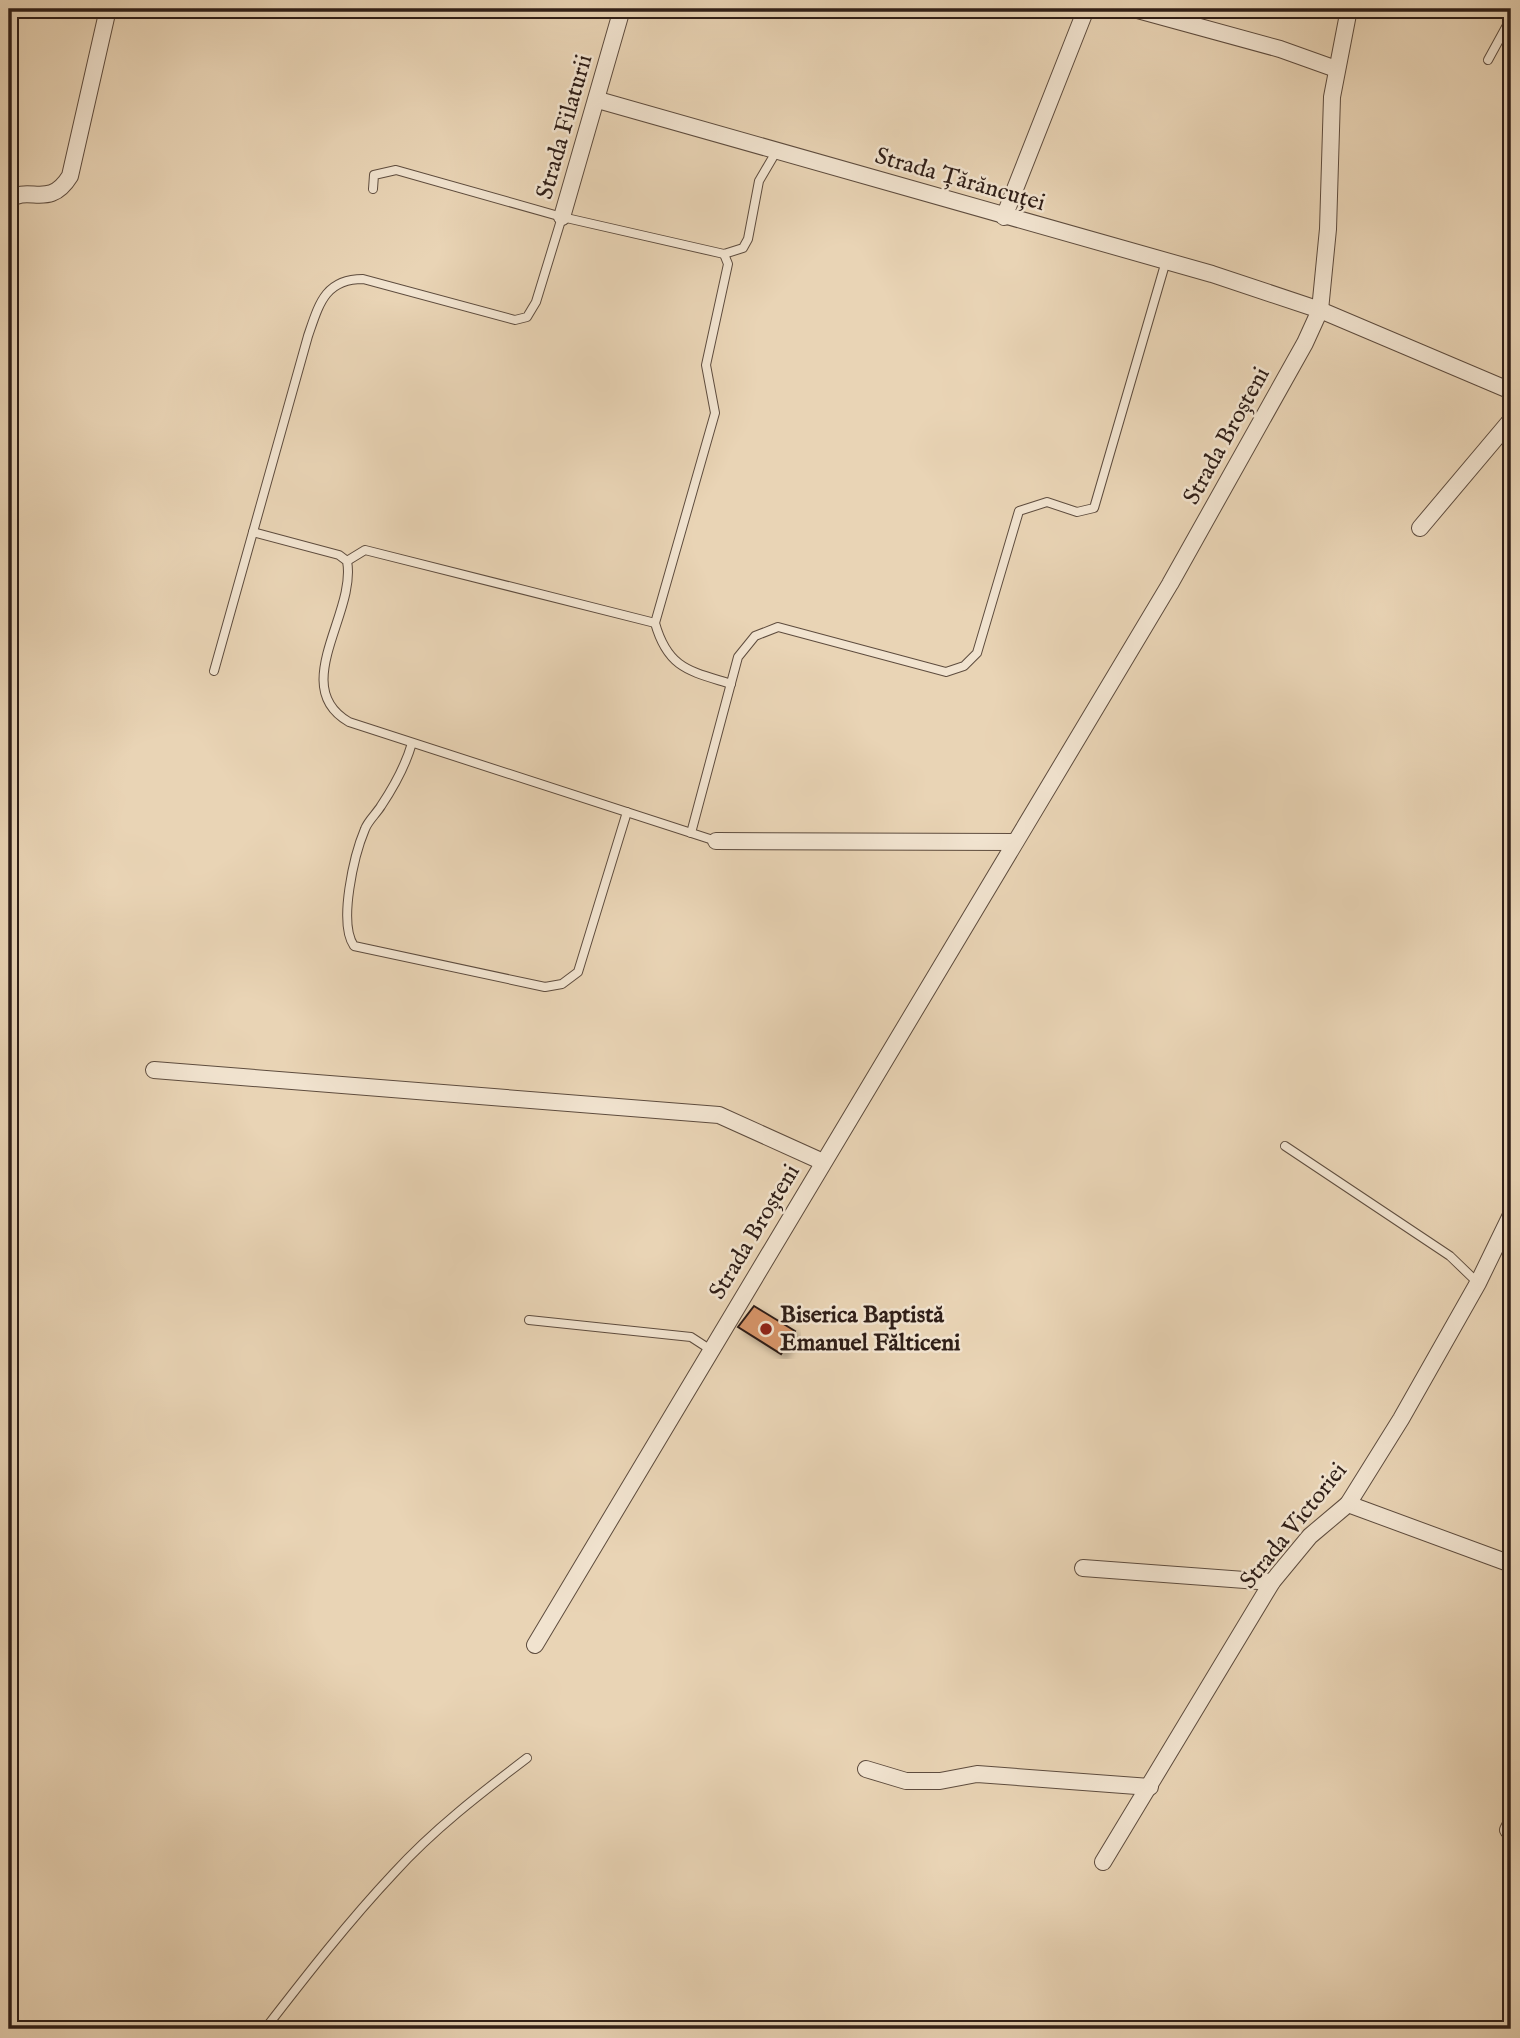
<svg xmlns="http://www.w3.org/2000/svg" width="1520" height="2038" viewBox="0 0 1520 2038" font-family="'IM FELL English',serif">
  <defs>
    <filter id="shadow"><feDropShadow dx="5.5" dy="5.5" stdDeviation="3.5" flood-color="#0004"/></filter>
  </defs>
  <rect width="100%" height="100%" fill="#e9d4b5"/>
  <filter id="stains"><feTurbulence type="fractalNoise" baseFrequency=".00286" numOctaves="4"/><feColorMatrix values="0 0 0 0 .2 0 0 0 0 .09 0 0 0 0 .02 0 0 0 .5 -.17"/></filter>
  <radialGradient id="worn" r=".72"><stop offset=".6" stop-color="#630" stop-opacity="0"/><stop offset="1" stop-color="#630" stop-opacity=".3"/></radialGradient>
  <polygon fill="#d69468" stroke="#2f1e17" stroke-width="2" filter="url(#shadow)" points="754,1306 795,1331 781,1354 738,1327"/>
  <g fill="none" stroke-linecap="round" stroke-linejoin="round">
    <defs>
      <g id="lane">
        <polyline points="1488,60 1511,18"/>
        <polyline points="373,189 374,175 396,170 562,217 724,254 743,248 748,239 759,181 776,152"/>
        <path d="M724 254 728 264 706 365 715 413 655 623C668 669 690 671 731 684"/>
        <path d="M253 532 339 555 347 561C357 613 288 687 349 722L716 841"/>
        <polyline points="347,561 365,550 655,623"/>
        <path d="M214 671 308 336C319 304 325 279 363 279L515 320 527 317 536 302 562 217"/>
        <path d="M412 743C406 764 393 788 381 806 376 814 368 821 365 829 354 855 338 923 354 946L545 987 562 984 578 972 627 812"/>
        <polyline points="691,833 738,657 755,636 778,627 946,672 964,666 977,653 1019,511 1047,502 1077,512 1094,508 1166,261"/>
        <polyline points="1285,1146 1450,1256 1478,1283"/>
        <polyline points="529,1320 691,1337 711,1350"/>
        <path d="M265 2029C306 1976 348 1922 394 1873 433 1830 481 1793 527 1758"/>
      </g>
      <g id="street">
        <polyline points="1134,9 1280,49 1336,69"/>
        <polyline points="598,100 1212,274 1320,310 1511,391"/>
        <path d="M9 200C29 184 49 210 70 176L108 9"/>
        <polyline points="562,217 622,9"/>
        <polyline points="1004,217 1086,9"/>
        <polyline points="1420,528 1511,420"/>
        <polyline points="716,841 1015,842"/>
        <polyline points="154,1070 719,1115 823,1162"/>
        <polyline points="1348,1504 1511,1564"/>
        <polyline points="1083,1568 1272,1582"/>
        <polyline points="535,1645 1170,584 1305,343 1320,310 1328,229 1332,97 1349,9"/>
        <polyline points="866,1769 906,1781 940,1781 977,1774 1150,1787"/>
        <polyline points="1508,1830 1511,1824"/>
        <polyline points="1103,1862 1272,1582 1310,1536 1348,1504 1401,1419 1478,1283 1511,1215"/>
      </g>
    </defs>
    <use href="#lane" stroke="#5e4c3e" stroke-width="10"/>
    <use href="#street" stroke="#5e4c3e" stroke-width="18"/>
    <use href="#lane" stroke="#f1e3cf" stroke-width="8"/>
    <use href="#street" stroke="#f1e3cf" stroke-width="16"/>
  </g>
  <circle fill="#8f2418" stroke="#f1e3cf" stroke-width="2.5" cx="766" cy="1329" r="7"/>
  <g text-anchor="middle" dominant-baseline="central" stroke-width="5" stroke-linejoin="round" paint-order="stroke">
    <g font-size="24" fill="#2f1e17" stroke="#f1e3cf">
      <text transform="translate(565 127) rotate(-74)">Strada Filaturii</text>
      <text transform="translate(960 180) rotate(16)">Strada Țărăncuței</text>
      <text transform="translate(1227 436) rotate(-61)">Strada Broșteni</text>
      <text transform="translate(755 1232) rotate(-59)">Strada Broșteni</text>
      <text transform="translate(1294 1526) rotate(-51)">Strada Victoriei</text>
    </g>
    <g font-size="24" font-weight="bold" fill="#2f1e17" stroke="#f1e3cf" text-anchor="start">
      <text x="780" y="1315">Biserica Baptistă<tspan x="780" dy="28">Emanuel Fălticeni</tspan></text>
    </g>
  </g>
  <rect width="1520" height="2038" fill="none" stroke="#e9d4b5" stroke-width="35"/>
  <rect x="10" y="10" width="1499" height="2017" fill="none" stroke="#2f1e17" stroke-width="3.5"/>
  <rect x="18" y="18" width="1485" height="2003" fill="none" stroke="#2f1e17" stroke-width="2"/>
  <rect width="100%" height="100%" filter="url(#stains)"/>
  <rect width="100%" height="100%" fill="url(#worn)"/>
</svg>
